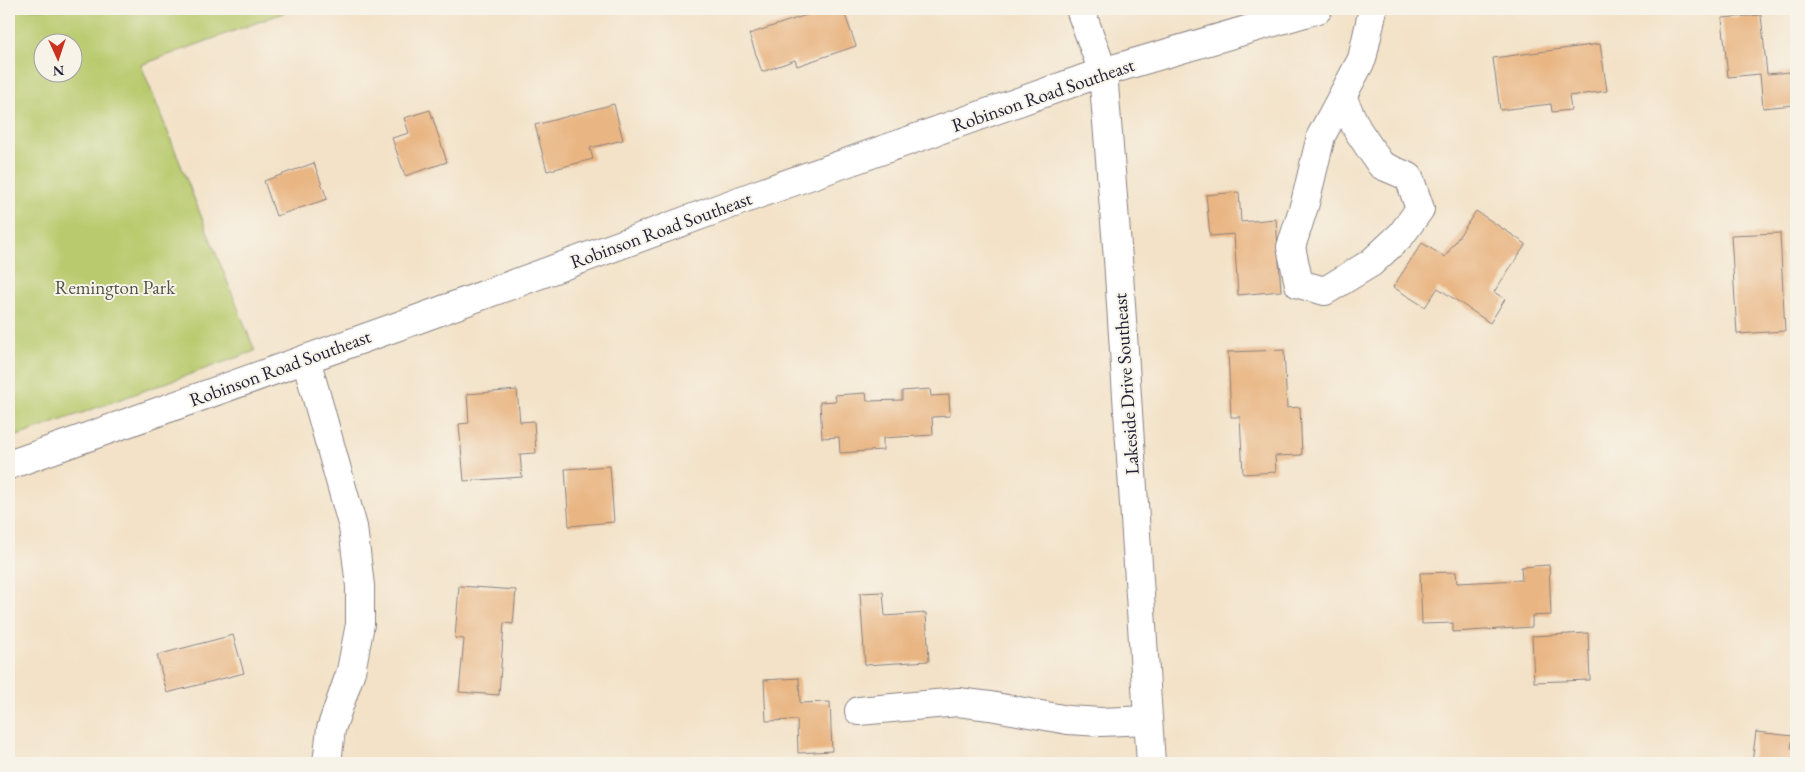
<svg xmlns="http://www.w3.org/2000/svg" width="1805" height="772" viewBox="0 0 1805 772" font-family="'EB Garamond',serif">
  <rect width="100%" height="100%" fill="#f7f3e8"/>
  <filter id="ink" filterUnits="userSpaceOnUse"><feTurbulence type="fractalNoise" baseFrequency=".02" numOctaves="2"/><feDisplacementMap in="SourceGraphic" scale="10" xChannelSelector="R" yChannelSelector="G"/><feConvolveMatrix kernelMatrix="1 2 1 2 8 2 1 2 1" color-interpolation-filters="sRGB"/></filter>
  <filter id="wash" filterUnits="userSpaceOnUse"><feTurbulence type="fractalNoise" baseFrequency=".0096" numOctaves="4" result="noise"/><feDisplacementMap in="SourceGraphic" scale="20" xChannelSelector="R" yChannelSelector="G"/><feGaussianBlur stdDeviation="1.12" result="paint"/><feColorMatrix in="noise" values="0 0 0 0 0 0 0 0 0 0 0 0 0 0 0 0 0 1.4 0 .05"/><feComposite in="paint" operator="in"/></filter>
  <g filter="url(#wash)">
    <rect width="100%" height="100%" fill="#f3e2c8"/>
    <path fill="#b9ca6e" stroke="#6e7654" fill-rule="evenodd" d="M9 9H294L141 65 255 351 9 439ZM42 42H72V72H42Z"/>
    <g id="blocks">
      <g fill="#e9b582">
        <polygon points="825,9 843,9 856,46 797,66 795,60 762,72 749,34"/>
        <polygon points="1761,15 1767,74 1790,72 1793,105 1763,108 1760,74 1728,77 1722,18"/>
        <polygon points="1600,44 1607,91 1569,96 1571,110 1552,112 1551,104 1500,110 1493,58"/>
        <polygon points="614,104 623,140 590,148 593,159 547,171 535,125"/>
        <polygon points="430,110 447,162 405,176 392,138 409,133 404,118"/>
        <polygon points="314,163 327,199 276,216 264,181"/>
        <polygon points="1239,192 1241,222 1276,219 1281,291 1238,295 1234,234 1210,236 1206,195"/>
        <polygon points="1476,211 1526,244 1494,292 1505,299 1490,323 1438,288 1425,307 1393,287 1422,243 1445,257"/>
        <polygon points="1780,233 1785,331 1737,334 1731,235"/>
        <polygon points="1284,350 1287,408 1300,407 1302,455 1275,456 1276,472 1243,474 1240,417 1231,417 1228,352"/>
        <polygon points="930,389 931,396 949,395 950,416 932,417 933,435 883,438 883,450 840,453 839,437 822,438 820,402 836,401 835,395 866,393 867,401 902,400 902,391"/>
        <polygon points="517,390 520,422 534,421 536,453 520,454 522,477 464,481 459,424 469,423 467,394"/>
        <polygon points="610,466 614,522 569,526 565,469"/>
        <polygon points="1549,565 1551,615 1532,616 1532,627 1453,632 1453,623 1422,624 1420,573 1456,572 1457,583 1522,580 1521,567"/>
        <polygon points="459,586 516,590 513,624 504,623 499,695 459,692 464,639 455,638"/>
        <polygon points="883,592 885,616 926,613 929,661 865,665 860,593"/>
        <polygon points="1588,633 1590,680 1534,682 1532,636"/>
        <polygon points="233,635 244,673 167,693 157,655"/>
        <polygon points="799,678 800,703 830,702 832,751 798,753 797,720 766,721 764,680"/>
        <polygon points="1756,732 1793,736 1791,748 1796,748 1796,763 1752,763"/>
      </g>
    </g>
  </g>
  <g filter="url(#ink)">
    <use href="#blocks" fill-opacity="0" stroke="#8a8282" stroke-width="1"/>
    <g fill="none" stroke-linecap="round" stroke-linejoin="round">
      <defs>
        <g id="minor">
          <polyline points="1103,72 1118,259 1151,763"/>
          <polyline points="1342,97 1357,129 1381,165 1409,177 1420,209 1401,235 1371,263 1325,291 1299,284 1291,247 1305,203 1321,136 1362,59 1373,9"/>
          <polyline points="306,359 353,527 360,586 360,624 351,671 331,729 327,763"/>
          <polyline points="859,711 958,702 990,706 1068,720 1101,722 1148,720"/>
        </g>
        <g id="major">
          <polyline points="1080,9 1103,72"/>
          <polyline points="9,465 421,318 761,193 1103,72 1318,9"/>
        </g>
      </defs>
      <use href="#minor" stroke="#8a8282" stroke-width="30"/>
      <use href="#major" stroke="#8a8282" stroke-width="30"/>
      <use href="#minor" stroke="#fff" stroke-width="28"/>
      <use href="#major" stroke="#fff" stroke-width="28"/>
    </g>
  </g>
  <g text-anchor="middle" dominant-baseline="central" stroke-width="4" stroke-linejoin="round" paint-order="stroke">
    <g font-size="19" fill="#22223b" stroke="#f7f3e8">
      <text transform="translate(1043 95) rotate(-19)">Robinson Road Southeast</text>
      <text transform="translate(661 230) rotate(-20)">Robinson Road Southeast</text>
      <text transform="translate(280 368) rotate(-20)">Robinson Road Southeast</text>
      <text transform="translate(1126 384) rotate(-94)">Lakeside Drive Southeast</text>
    </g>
    <g font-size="19" fill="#4f544a" stroke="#f7f3e8">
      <text x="115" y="287">Remington Park</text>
    </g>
  </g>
  <rect width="1805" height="772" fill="none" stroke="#f7f3e8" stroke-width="30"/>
  <g transform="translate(58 58) rotate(177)"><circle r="24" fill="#f7f3e8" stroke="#a29fa3"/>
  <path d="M0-4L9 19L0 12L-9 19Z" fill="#c8321e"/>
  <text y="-8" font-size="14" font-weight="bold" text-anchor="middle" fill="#22223b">N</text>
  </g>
</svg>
